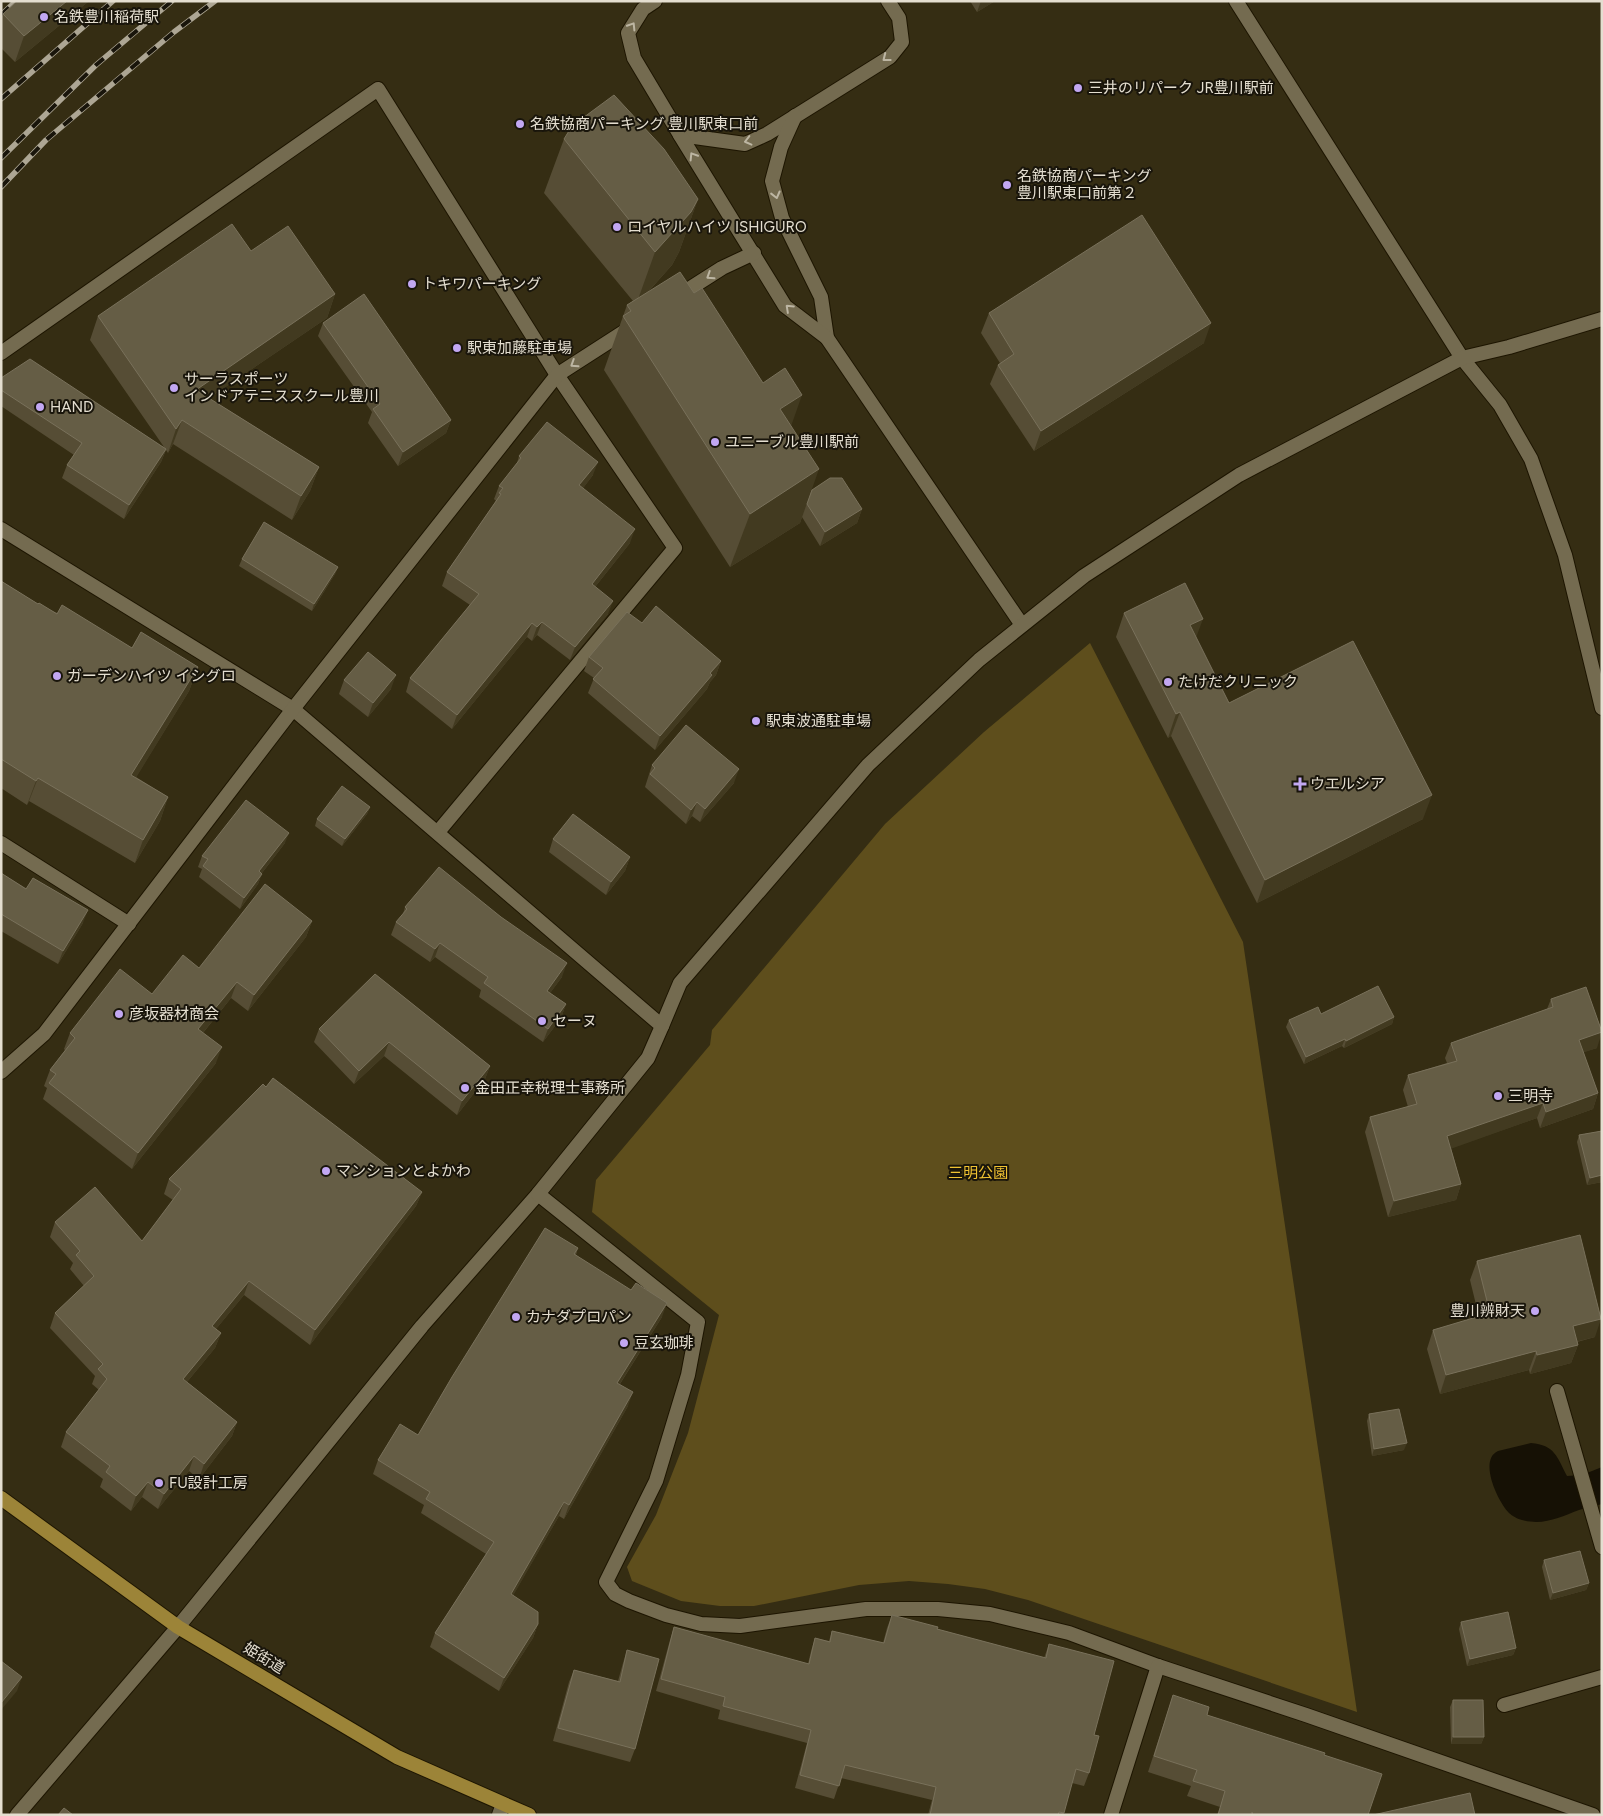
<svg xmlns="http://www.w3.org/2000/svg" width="1603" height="1816" viewBox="0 0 1603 1816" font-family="Figtree,'Noto Sans JP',sans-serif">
  <rect width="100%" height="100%" fill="#352d13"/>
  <polygon fill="#5e4e1c" points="1090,643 1243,942 1357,1712 1028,1600 985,1589 948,1584 909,1581 859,1585 754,1606 720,1606 681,1601 632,1581 627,1567 656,1515 688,1433 719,1315 592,1212 596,1180 710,1045 712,1030 885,824 984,732"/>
  <path fill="#161105" d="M1531 1443C1555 1445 1557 1457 1567 1476L1582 1475 1602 1467V1504C1594 1506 1586 1508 1579 1510 1560 1517 1544 1526 1522 1520 1518 1519 1512 1516 1509 1513 1498 1502 1478 1460 1498 1451Z"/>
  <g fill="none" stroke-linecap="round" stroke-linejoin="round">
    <defs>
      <g id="service">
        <polyline points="1557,1391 1602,1547"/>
        <polyline points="1504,1705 1602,1677"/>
      </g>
      <g id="minor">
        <polyline points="655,1 643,9 628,33 634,58 680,135 745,144 767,134 890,57 902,42 899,18 888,1"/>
        <polyline points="1236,1 1462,358 1500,405 1531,459 1565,555 1602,708"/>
        <polyline points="795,116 781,147 772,181 782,218 821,297 827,338"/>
        <polyline points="680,135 785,306 827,338 1022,625"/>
        <polyline points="675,298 722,268 754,253"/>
        <polyline points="1,353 378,89 557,375 675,548 438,832"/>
        <polyline points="1,529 293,709 662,1026 648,1058 538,1194 422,1326 178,1627 17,1815"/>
        <polyline points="1,843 129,924"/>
        <polyline points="1,1072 44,1034 293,709 557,375 630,328"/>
        <polyline points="538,1194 698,1322 688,1375 656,1481 606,1582 615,1594 629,1601 666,1615 701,1624 740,1626 866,1609 938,1609 990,1614 1069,1633 1158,1666 1306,1715 1593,1815"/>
        <polyline points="499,1815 503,1804"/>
        <polyline points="1111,1815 1158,1666"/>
      </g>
      <polyline id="tertiary" points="662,1026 680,983 868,765 979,660 1084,576 1239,475 1462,358 1509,347 1602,319"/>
      <polyline id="primary" points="1,1498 178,1627 397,1757 529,1815"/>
    </defs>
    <use href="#service" stroke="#1d1500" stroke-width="16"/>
    <use href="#minor" stroke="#1d1500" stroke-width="16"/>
    <use href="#tertiary" stroke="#1d1500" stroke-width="16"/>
    <use href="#primary" stroke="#1d1500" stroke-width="16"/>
    <use href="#service" stroke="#746b50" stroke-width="14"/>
    <use href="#minor" stroke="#746b50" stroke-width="14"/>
    <use href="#tertiary" stroke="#746b50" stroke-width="14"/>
    <use href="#primary" stroke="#9c8438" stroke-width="14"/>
    <defs>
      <g id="rail">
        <polyline points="1,15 16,1"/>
        <polyline points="1,99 113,1"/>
        <polyline points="1,158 96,65 172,1"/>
        <polyline points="1,187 46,140 174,32 215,1"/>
      </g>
    </defs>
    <use href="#rail" stroke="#ada694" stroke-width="5.5"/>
    <use href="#rail" stroke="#19150b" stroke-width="4" stroke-dasharray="11" stroke-linecap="butt"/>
  </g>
  <g fill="#564d35">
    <polygon points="89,1 15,62 1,48 1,18 3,14"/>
    <polygon points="970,1 995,1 977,12"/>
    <polygon points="564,139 698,199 679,252 672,265 648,292 694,293 791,426 812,490 862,509 857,523 820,546 802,517 800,523 730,567 604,370 627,305 633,301 544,193"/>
    <polygon points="251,251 335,294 327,318 209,398 319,467 310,491 292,520 173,444 168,453 166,450 161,462 124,519 62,478 67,465 74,455 1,406 1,378 164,447 90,340 98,316"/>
    <polygon points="989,313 1204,343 1034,451 990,384 998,365 1000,363 981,333"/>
    <polygon points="323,323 451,420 446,433 398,466 368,423 372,412 318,336"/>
    <polygon points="519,456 593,475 583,488 630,543 595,587 608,614 570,660 537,635 532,641 527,637 452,729 406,692 410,678 470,605 442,586 447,572 496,501 494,499 499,486 517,463"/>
    <polygon points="242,559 338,567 335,574 312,611 239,566"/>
    <polygon points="1,581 38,604 132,648 198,667 189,691 136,777 168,797 160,821 135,863 29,801 27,805 1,788"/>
    <polygon points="1124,613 1196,638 1229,703 1423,819 1257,903 1171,736 1168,738 1116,637"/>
    <polygon points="642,623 721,661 716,675 710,682 707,689 655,750 588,693 594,678 584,671 589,657"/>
    <polygon points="344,680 391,689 368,717 339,694"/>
    <polygon points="652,765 734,783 700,822 692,816 686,824 645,787"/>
    <polygon points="370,807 367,814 342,846 315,826 317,819"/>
    <polygon points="553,839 630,857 625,871 606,895 549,852"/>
    <polygon points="285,843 262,873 258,884 240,909 199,877 202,869 198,867 202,856"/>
    <polygon points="1,873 83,923 58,964 1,931"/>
    <polygon points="405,907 562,977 550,993 566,1004 561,1018 543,1042 479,997 481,990 435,957 430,962 391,935 396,922 403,914"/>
    <polygon points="312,921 306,937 248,1011 231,998 203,1033 216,1063 132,1169 43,1099 47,1088 44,1086 50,1070 65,1050 64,1049 70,1033 152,994 199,968"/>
    <polygon points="375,974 490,1066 485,1079 457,1115 384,1056 354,1084 314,1042 319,1029"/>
    <polygon points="1551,999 1597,1048 1583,1052 1598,1093 1593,1109 1540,1128 1537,1118 1451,1148 1461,1184 1456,1200 1388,1217 1365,1132 1370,1117 1408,1107 1403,1090 1408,1075 1447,1063 1445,1058 1451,1043 1547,1009"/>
    <polygon points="1321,1014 1394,1017 1392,1024 1344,1048 1342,1046 1304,1064 1286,1027 1289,1020"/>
    <polygon points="1602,1131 1602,1182 1587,1185 1577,1142 1579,1135"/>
    <polygon points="169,1179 422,1192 416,1206 310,1345 244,1295 216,1329 221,1333 215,1348 187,1382 237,1422 232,1436 199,1479 189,1471 158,1509 142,1497 131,1511 100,1487 103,1479 61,1447 66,1432 99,1390 92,1384 95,1376 50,1328 55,1313 84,1286 70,1269 73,1263 50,1237 55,1222 142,1241 173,1200 164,1194"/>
    <polygon points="578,1248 576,1255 662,1317 620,1384 628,1406 564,1519 559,1516 513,1595 538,1624 533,1638 499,1691 430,1647 435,1633 486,1554 421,1513 424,1505 373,1474 378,1460 418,1435"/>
    <polygon points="1477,1261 1595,1337 1577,1342 1578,1345 1571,1363 1530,1374 1529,1370 1440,1394 1427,1349 1433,1330 1479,1317 1470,1280"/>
    <polygon points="1369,1414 1404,1450 1372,1456 1367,1421"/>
    <polygon points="1544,1560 1589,1583 1586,1590 1550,1600 1542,1567"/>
    <polygon points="892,1615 937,1629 1044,1658 1049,1644 1094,1735 1089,1773 1084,1786 1072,1783 1063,1815 928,1815 932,1800 841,1778 834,1799 795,1788 807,1743 718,1719 720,1710 656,1691 670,1640 674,1627 808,1664 811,1651 815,1638 829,1641 832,1631 883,1643 887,1628"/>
    <polygon points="1461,1622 1516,1648 1513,1655 1467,1666 1459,1629"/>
    <polygon points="627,1650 635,1749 630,1762 553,1741 569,1682 574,1670 618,1681 623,1663"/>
    <polygon points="1173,1695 1207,1715 1324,1755 1368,1815 1217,1815 1220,1807 1187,1796 1191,1786 1148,1772"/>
    <polygon points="1453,1700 1484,1737 1481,1744 1451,1744 1450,1707"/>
  </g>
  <g fill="#423a20">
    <polygon points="67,1 89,1 15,62 24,36"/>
    <polygon points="981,1 995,1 977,12"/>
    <polygon points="698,199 679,252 672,265 636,305 655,252"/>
    <polygon points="335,294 327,318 187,413 196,390"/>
    <polygon points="1211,323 1204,343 1034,451 1041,431"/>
    <polygon points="802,395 783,449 780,409"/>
    <polygon points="182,420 173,444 168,453 176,429"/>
    <polygon points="451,420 446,433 398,466 403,452"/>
    <polygon points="166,449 161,462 124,519 129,505"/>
    <polygon points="598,462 593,475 575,499 579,485"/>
    <polygon points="319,467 310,491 292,520 301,496"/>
    <polygon points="819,469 800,523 730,567 750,514"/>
    <polygon points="862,509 857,523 820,546 825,532"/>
    <polygon points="635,529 630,543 587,597 592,584"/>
    <polygon points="338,567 335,574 312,611 314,604"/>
    <polygon points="613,601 608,614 570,660 575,647"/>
    <polygon points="1203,619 1194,643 1190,625"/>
    <polygon points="542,622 537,635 532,641 537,627"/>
    <polygon points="532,623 527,637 452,729 457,715"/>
    <polygon points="721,661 716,675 710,682 707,689 655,750 660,736"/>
    <polygon points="198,667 189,691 123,799 131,775"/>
    <polygon points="396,675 391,689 368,717 373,703"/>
    <polygon points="1180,712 1171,736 1168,738 1176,714"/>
    <polygon points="739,769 734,783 700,822 705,809"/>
    <polygon points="38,778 29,801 27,805 36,781"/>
    <polygon points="1432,795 1423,819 1257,903 1265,880"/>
    <polygon points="168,797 160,821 135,863 143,840"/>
    <polygon points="697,802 692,816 686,824 691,810"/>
    <polygon points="370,807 367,814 342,846 345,839"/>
    <polygon points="289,833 285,843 255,882 259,871"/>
    <polygon points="630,857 625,871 606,895 611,882"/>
    <polygon points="262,874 258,884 240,909 244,898"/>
    <polygon points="88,910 83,923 58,964 63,951"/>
    <polygon points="312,921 306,937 248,1011 254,995"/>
    <polygon points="440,943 435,957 430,962 435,949"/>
    <polygon points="567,963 562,977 542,1004 547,991"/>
    <polygon points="237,982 231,998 193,1045 198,1029"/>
    <polygon points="566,1004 561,1018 543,1042 548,1029"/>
    <polygon points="1394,1017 1392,1024 1344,1048 1346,1041"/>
    <polygon points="1602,1032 1597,1048 1573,1056 1579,1040"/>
    <polygon points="1345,1039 1342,1046 1304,1064 1306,1057"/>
    <polygon points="389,1042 384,1056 354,1084 359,1071"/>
    <polygon points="222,1047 216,1063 132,1169 138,1153"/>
    <polygon points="490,1066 485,1079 457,1115 462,1101"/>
    <polygon points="1598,1093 1593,1109 1540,1128 1546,1112"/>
    <polygon points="1543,1103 1537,1118 1442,1152 1447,1136"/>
    <polygon points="1602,1175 1602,1182 1587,1185 1590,1178"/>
    <polygon points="1461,1184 1456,1200 1388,1217 1394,1201"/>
    <polygon points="422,1192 416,1206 310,1345 315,1330"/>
    <polygon points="249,1281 244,1295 207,1340 212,1326"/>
    <polygon points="667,1303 662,1317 612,1396 617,1383"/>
    <polygon points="1601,1319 1595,1337 1567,1344 1573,1326"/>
    <polygon points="221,1333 215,1348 177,1394 183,1379"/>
    <polygon points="1578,1345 1571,1363 1530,1374 1537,1355"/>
    <polygon points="1536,1351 1529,1370 1440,1394 1446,1375"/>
    <polygon points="633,1392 628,1406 564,1519 569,1505"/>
    <polygon points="237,1422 232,1436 199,1479 204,1464"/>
    <polygon points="1407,1443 1404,1450 1372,1456 1374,1449"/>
    <polygon points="194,1456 189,1471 158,1509 164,1494"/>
    <polygon points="148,1482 142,1497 131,1511 136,1496"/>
    <polygon points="564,1502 559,1516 506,1608 511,1594"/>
    <polygon points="1589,1583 1586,1590 1550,1600 1553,1593"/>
    <polygon points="538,1624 533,1638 499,1691 504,1678"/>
    <polygon points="1516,1648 1513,1655 1467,1666 1470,1659"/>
    <polygon points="22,1677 17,1691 1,1710 1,1703"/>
    <polygon points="1453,1737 1484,1737 1481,1744 1451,1744"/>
  </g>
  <g fill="#655d45" stroke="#79715b">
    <polygon points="17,1 67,1 24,36 3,14"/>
    <polygon points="614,95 664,149 698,199 691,212 655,252 564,139 572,126"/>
    <polygon points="1142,215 1211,323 1041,431 998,365 1014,354 989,313"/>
    <polygon points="232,224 251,251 288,226 335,294 196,390 319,467 301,496 182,420 176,429 98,316"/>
    <polygon points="680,272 694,293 702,288 763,383 785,368 802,395 780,409 819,469 750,514 623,316 631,311 627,305"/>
    <polygon points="364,294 451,420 403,452 373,409 380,404 323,323"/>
    <polygon points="30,359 166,449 129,505 67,465 82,443 1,390 1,378"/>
    <polygon points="547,422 598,462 579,485 635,529 592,584 613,601 575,647 542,622 537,627 532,623 457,715 410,678 479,594 447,572 501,494 499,493 503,488 499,486 521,458 519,456"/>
    <polygon points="830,478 842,478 862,509 825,532 807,504 812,490"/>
    <polygon points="264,522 338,567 314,604 242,559"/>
    <polygon points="1,581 38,604 39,603 57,614 62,605 132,648 141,632 198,667 131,775 168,797 143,840 38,778 36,781 1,759"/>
    <polygon points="1185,583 1203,619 1190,625 1229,703 1353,641 1432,795 1265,880 1180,712 1176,714 1124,613"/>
    <polygon points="656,606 721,661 710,673 712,675 660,736 593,679 603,668 589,657 627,612 642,623"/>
    <polygon points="368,652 396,675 373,703 344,680"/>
    <polygon points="686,725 739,769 705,809 697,802 691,810 650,774 655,768 652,765"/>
    <polygon points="342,786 370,807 345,839 317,819"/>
    <polygon points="246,800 289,833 259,871 262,874 244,898 203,866 208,859 202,856"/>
    <polygon points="573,814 630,857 611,882 553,839"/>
    <polygon points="439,867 501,917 567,963 547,991 566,1004 548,1029 484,983 488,977 440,943 435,949 396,922 407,909 405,907"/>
    <polygon points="1,873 26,889 33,878 88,910 63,951 1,914"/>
    <polygon points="265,884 312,921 254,995 237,982 198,1029 222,1047 138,1153 49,1083 56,1074 50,1070 75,1038 70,1033 120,969 152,994 183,955 199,968"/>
    <polygon points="375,974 490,1066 462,1101 389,1042 359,1071 319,1029"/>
    <polygon points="1378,986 1394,1017 1346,1041 1345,1039 1306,1057 1289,1020 1318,1007 1321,1014"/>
    <polygon points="1586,987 1602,1032 1579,1040 1598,1093 1546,1112 1543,1103 1447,1136 1461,1184 1394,1201 1370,1117 1417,1104 1408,1075 1457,1061 1451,1043 1553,1007 1551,999"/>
    <polygon points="273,1078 422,1192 315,1330 249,1281 212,1326 221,1333 183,1379 237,1422 204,1464 194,1456 164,1494 148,1482 136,1496 106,1472 110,1466 66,1432 107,1379 98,1369 103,1364 55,1313 94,1276 76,1255 80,1251 55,1222 95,1187 142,1241 181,1189 169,1179 263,1084 266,1087"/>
    <polygon points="1602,1131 1602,1175 1590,1178 1579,1135"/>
    <polygon points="545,1228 578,1248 574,1254 631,1290 636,1283 667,1303 617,1383 633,1392 569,1505 564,1502 511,1594 538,1612 538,1624 504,1678 435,1633 494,1542 426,1499 430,1492 378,1460 400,1424 418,1435 452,1377"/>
    <polygon points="1580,1235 1601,1319 1573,1326 1578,1345 1537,1355 1536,1351 1446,1375 1433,1330 1490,1313 1477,1261"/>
    <polygon points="1399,1409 1407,1443 1374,1449 1369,1414"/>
    <polygon points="1580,1551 1589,1583 1553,1593 1544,1560"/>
    <polygon points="1508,1612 1516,1648 1470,1659 1461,1622"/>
    <polygon points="892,1615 938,1627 937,1629 1046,1658 1049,1644 1114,1661 1094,1735 1099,1736 1089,1773 1076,1769 1064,1813 1059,1812 1058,1815 930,1815 936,1787 845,1765 839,1786 800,1775 811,1730 723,1706 725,1697 661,1679 674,1627 809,1664 815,1638 830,1642 832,1631 884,1643"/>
    <polygon points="627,1650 659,1659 635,1749 558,1728 574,1670 620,1682"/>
    <polygon points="1,1661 22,1677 1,1703"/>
    <polygon points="1173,1695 1209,1707 1207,1715 1325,1753 1324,1755 1382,1774 1368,1815 1253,1815 1252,1812 1252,1815 1218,1815 1225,1791 1193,1781 1197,1770 1154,1756"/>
    <polygon points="1453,1700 1483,1700 1484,1737 1453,1737"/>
    <polygon points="1470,1793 1475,1815 1373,1815"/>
    <polygon points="64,1808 73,1815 58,1815"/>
  </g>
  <defs><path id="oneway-chevron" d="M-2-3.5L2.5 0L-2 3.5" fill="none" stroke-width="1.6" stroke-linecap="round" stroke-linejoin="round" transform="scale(1.25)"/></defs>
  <g stroke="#bdb6a3">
    <use href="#oneway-chevron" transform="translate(632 26) rotate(-58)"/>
    <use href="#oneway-chevron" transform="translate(886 58) rotate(142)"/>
    <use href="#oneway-chevron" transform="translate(748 141) rotate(166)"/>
    <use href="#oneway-chevron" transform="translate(693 156) rotate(-122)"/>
    <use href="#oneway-chevron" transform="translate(776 195) rotate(76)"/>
    <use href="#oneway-chevron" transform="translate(710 276) rotate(147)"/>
    <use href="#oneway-chevron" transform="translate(789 308) rotate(-137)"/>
    <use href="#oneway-chevron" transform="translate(574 364) rotate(147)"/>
  </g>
  <g fill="#c2a7f2" stroke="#19150b" stroke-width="2">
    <circle cx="44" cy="17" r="5"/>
    <circle cx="1078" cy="88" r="5"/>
    <circle cx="520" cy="124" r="5"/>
    <circle cx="1007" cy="185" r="5"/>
    <circle cx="617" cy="227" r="5"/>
    <circle cx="412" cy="284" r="5"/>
    <circle cx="457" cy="348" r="5"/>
    <circle cx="174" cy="388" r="5"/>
    <circle cx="40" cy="407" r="5"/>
    <circle cx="715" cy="442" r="5"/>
    <circle cx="57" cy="676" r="5"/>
    <circle cx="1168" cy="682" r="5"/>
    <circle cx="756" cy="721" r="5"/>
    <path d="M1297.5 776.5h5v5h5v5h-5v5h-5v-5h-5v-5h5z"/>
    <circle cx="119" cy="1014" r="5"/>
    <circle cx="542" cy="1021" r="5"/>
    <circle cx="465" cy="1088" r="5"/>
    <circle cx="1498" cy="1096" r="5"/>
    <circle cx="326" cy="1171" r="5"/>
    <circle cx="1535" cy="1311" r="5"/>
    <circle cx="516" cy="1317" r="5"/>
    <circle cx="624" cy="1343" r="5"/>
    <circle cx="159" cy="1483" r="5"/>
  </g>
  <g text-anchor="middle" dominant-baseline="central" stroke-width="4" stroke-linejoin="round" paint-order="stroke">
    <g font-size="15" fill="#e4ded0" stroke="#19150b" text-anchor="start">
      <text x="54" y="17">名鉄豊川稲荷駅</text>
      <text x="1088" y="88">三井のリパーク JR豊川駅前</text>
      <text x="530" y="124">名鉄協商パーキング 豊川駅東口前</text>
      <text x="1017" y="176">名鉄協商パーキング<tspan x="1017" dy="17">豊川駅東口前第２</tspan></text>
      <text x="627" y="227">ロイヤルハイツ ISHIGURO</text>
      <text x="422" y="284">トキワパーキング</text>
      <text x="467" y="348">駅東加藤駐車場</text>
      <text x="184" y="379">サーラスポーツ<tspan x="184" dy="17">インドアテニススクール豊川</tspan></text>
      <text x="50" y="407">HAND</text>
      <text x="725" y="442">ユニーブル豊川駅前</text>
      <text x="67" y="676">ガーデンハイツ イシグロ</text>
      <text x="1178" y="682">たけだクリニック</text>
      <text x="766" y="721">駅東波通駐車場</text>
      <text x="1310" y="784">ウエルシア</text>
      <text x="129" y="1014">彦坂器材商会</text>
      <text x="552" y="1021">セーヌ</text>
      <text x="475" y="1088">金田正幸税理士事務所</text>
      <text x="1508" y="1096">三明寺</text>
      <text x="336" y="1171">マンションとよかわ</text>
      <text x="1525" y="1311" text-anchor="end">豊川辨財天</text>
      <text x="526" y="1317">カナダプロパン</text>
      <text x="634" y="1343">豆玄珈琲</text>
      <text x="169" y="1483">FU設計工房</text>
    </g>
    <g font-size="15" fill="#efc232" stroke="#19150b">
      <text x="978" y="1173">三明公園</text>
    </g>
    <g font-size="15" fill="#e4ded0" stroke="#19150b">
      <text transform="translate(264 1658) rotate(31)">姫街道</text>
    </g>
  </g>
  <rect width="1603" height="1816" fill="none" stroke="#e4ded0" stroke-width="5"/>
</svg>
